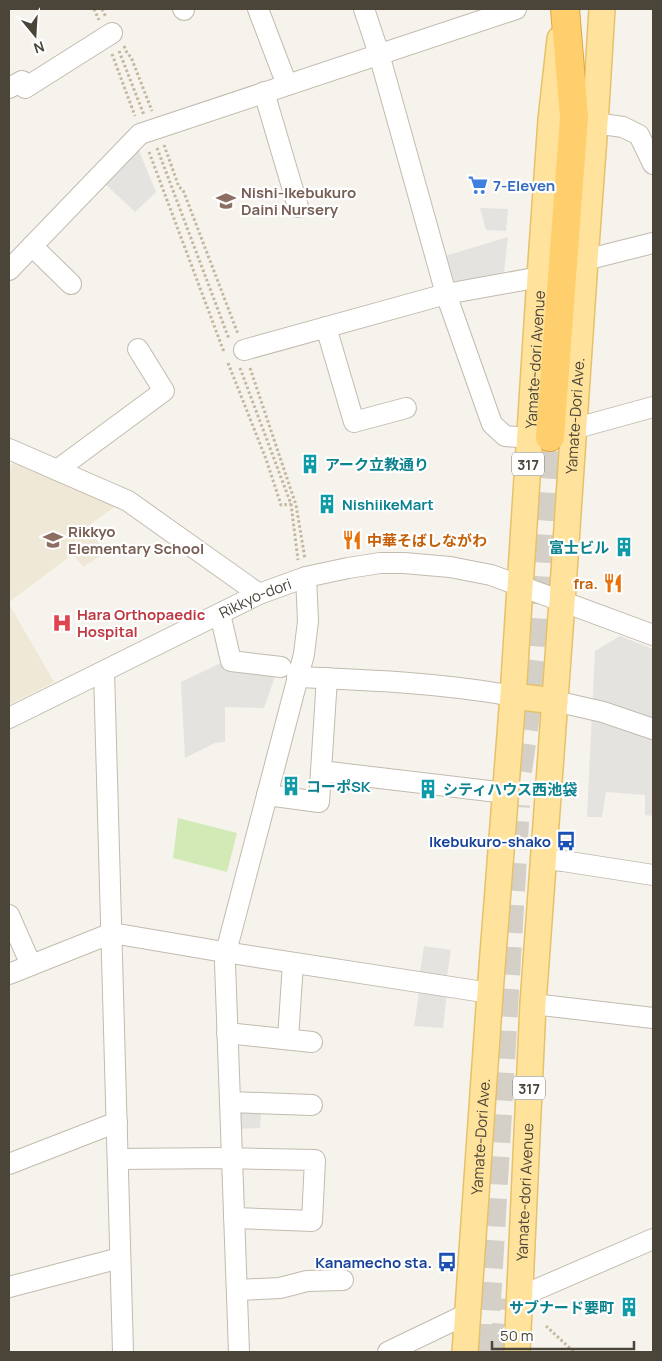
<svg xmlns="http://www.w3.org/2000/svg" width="662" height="1361" viewBox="0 0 662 1361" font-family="Manrope,'Noto Sans JP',sans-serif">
  <rect width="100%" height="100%" fill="#f6f3ec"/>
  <g fill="#efe8d6">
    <polygon points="16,461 120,503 88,526 105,553 83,567 73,554 9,602 9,467"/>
    <polygon points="9,604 54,682 9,705"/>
  </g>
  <polygon fill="#d2eab5" points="178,818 237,833 227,872 173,858"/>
  <g fill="#e5e3e0">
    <polygon points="137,146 156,192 135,212 103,182"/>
    <polygon points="480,208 508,209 506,231 486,230"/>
    <polygon points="508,237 504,272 456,285 445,256"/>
    <polygon points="620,636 653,649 653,816 645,815 645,795 606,792 602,817 587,817 595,651"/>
    <polygon points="225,661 279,665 264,708 225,707 225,742 215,743 185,758 181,682"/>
    <polygon points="424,946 451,950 447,976 420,972"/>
    <polygon points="420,986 447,991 443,1028 414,1026"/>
    <polygon points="236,1108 261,1112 260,1128 235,1129"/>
  </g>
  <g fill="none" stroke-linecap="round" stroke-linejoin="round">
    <g stroke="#d4d0c8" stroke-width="28" stroke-dasharray="28 14" stroke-linecap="butt">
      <polyline points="518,771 534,659 550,437"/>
      <polyline points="484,1352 516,805"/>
      <polyline points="504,1352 508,1299"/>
    </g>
    <defs>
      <g id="minor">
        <polyline points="183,9 184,10"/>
        <polyline points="258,9 287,85"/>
        <polyline points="364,9 379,54 446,294 492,424 505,436 530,438"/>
        <polyline points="9,88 22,81 25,88 112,33"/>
        <polyline points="264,92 298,207"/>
        <polyline points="595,123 623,127 639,135 653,164"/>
        <polyline points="32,246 71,284"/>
        <polyline points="585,260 653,243"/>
        <polyline points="9,270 140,134 516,9"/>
        <polyline points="326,327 354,422 406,408"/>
        <polyline points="244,350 446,294 540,277"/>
        <polyline points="573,429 653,407"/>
        <polyline points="9,449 128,501 259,594"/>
        <polyline points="57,470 164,391 138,349"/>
        <polyline points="220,614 231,661 281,667"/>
        <polyline points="104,671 123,1352"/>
        <path d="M297 677C369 680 442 683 513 696"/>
        <polyline points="555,701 603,712 653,729"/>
        <path id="s1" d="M9 718 259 594 306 577 348 568 380 563H404L450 567 491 575 653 635"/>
        <polyline points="321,771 506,793"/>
        <polyline points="267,795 319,802 327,678"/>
        <polyline points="544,859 563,861 653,875"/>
        <polyline points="9,915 31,965"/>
        <polyline points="9,974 112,933 218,951 490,993"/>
        <polyline points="533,1004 653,1018"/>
        <polyline points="227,1033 312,1042"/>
        <polyline points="288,1039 293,963"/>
        <polyline points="230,1102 312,1105"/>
        <polyline points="118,1159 224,1158 315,1160 312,1221 234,1218"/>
        <polyline points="9,1164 117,1122"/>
        <polyline points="9,1287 120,1258"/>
        <polyline points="237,1290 280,1288 307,1281 343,1280"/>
        <polyline points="519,1297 653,1239"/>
        <polyline points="239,1352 225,963 226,952 304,654 308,621 306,577"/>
        <polyline points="388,1352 467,1314"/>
      </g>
      <g id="major">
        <polyline points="513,696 555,701"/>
        <path id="s2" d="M465 1352 490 993 513 696 540 277 551 120 560 39"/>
        <path id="s3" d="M517 1352 533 1004 562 602 585 260 595 123 602 9"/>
      </g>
      <polyline id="highway" points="550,437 574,117 565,9"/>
    </defs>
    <use href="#minor" stroke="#c2bbae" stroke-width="22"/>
    <use href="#major" stroke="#e6c16a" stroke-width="28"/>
    <use href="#highway" stroke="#e0a43c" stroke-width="30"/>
    <g stroke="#c4b79f" stroke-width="3" stroke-dasharray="2.5 2.5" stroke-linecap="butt">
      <polyline points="94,9 99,20"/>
      <polyline points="102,9 106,17"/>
      <polyline points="124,46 127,53 131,57 152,111"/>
      <polyline points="119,51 144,115"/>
      <polyline points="112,54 135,116"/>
      <polyline points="164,145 179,187 183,190 238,334"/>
      <polyline points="157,148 229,339"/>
      <polyline points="149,152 224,352"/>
      <polyline points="228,363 266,459 281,505 291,504"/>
      <polyline points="240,368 291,504 298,560"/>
      <polyline points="250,368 296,505 305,559"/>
      <polyline points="546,1326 574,1352"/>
    </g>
    <use href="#minor" stroke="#fff" stroke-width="20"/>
    <use href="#major" stroke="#ffe39c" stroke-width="25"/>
    <use href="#highway" stroke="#ffcf6e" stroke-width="28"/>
  </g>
  <defs>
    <symbol id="supermarket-bare" viewBox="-9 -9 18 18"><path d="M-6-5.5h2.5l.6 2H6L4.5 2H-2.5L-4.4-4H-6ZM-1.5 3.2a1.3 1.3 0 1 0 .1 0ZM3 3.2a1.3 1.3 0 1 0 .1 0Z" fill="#3f7fe0" stroke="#fff" stroke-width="2.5" paint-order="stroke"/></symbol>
    <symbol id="school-bare" viewBox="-9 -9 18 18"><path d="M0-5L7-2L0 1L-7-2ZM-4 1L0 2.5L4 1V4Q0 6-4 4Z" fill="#8d6e63" stroke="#fff" stroke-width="2.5" paint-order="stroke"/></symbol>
    <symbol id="building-bare" viewBox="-9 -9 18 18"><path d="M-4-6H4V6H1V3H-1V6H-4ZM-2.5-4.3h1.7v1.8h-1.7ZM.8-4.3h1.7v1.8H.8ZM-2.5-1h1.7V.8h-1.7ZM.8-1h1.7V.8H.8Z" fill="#0f9aa8" stroke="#fff" stroke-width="2.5" paint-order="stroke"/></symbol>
    <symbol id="restaurant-bare" viewBox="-9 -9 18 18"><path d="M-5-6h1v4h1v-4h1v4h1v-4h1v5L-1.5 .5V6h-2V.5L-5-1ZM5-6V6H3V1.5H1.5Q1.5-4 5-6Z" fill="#e8710a" stroke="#fff" stroke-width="2.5" paint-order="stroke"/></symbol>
    <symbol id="hospital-bare" viewBox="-9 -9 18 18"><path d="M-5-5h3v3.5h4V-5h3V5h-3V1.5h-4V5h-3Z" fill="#e0444e" stroke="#fff" stroke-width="2.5" paint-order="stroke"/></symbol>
    <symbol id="bus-bare" viewBox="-9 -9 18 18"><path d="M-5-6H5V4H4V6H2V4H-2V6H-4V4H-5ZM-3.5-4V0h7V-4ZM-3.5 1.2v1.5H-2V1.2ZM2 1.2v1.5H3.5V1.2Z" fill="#1a4fb4" stroke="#fff" stroke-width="2.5" paint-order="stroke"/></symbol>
  </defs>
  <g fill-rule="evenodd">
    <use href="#supermarket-bare" x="464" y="171" width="28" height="28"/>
    <use href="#school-bare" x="212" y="187" width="28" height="28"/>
    <use href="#building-bare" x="296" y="450" width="28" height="28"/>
    <use href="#building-bare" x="313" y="490" width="28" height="28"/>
    <use href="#school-bare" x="39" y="526" width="28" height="28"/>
    <use href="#restaurant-bare" x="338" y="526" width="28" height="28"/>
    <use href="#building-bare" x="610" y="533" width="28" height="28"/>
    <use href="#restaurant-bare" x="599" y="569" width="28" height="28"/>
    <use href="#hospital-bare" x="48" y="609" width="28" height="28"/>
    <use href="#building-bare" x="277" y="772" width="28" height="28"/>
    <use href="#building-bare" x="414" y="775" width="28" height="28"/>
    <use href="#bus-bare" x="552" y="827" width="28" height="28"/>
    <use href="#bus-bare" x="433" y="1248" width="28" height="28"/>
    <use href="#building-bare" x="615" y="1293" width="28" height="28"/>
  </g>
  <g text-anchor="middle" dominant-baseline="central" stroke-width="4.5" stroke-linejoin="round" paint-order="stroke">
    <g fill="#fff" stroke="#817c74" stroke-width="1">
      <rect x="512" y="452.5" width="32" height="23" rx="4"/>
      <rect x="513" y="1076.5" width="32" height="23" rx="4"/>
    </g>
    <g font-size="14" font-weight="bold" fill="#4b4439">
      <text x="528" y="464">317</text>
      <text x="529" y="1088">317</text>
    </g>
    <g font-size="15" font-weight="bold" fill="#366cbe" stroke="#fff" text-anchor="start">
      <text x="493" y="185">7-Eleven</text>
    </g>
    <g font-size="15" font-weight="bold" fill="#785e54" stroke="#fff" text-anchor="start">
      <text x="241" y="192">Nishi-Ikebukuro<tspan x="241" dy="17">Daini Nursery</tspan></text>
      <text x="68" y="531">Rikkyo<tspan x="68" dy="17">Elementary School</tspan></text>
    </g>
    <g font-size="15" fill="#4b4439" stroke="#fff">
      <text stroke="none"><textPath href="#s2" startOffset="995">Yamate-dori Avenue</textPath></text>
      <text stroke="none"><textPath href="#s3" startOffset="938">Yamate-Dori Ave.</textPath></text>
      <text stroke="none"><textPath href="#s1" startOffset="274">Rikkyo-dori</textPath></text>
      <text stroke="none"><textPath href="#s2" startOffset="216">Yamate-Dori Ave.</textPath></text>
      <text stroke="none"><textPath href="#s3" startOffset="160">Yamate-dori Avenue</textPath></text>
    </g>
    <g font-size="15" font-weight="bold" fill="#0d838f" stroke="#fff" text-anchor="start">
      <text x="325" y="464">アーク立教通り</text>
      <text x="342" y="504">NishiikeMart</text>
      <text x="609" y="547" text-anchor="end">富士ビル</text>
      <text x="306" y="786">コーポSK</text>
      <text x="443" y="789">シティハウス西池袋</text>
      <text x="614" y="1307" text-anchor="end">サブナード要町</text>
    </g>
    <g font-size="15" font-weight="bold" fill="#c56008" stroke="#fff" text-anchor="start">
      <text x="367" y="540">中華そばしながわ</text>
      <text x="598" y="583" text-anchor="end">fra.</text>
    </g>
    <g font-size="15" font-weight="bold" fill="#be3a42" stroke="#fff" text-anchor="start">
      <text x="77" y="614">Hara Orthopaedic<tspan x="77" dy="17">Hospital</tspan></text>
    </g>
    <g font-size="15" font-weight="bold" fill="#164399" stroke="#fff" text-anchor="end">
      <text x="551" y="841">Ikebukuro-shako</text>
      <text x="432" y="1262">Kanamecho sta.</text>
    </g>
  </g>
  <rect width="662" height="1361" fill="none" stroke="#4b4439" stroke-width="20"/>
  <g transform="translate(35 35) rotate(162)" stroke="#ffffff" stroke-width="4" paint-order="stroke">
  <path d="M0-4L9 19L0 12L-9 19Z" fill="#4b4439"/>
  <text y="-8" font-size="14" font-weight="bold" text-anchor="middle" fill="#4b4439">N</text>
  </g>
  <path d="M492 1341v8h142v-8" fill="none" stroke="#4b4439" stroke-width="2.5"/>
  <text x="500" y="1341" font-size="15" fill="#4b4439" stroke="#ffffff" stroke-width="4" paint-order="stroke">50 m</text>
</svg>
